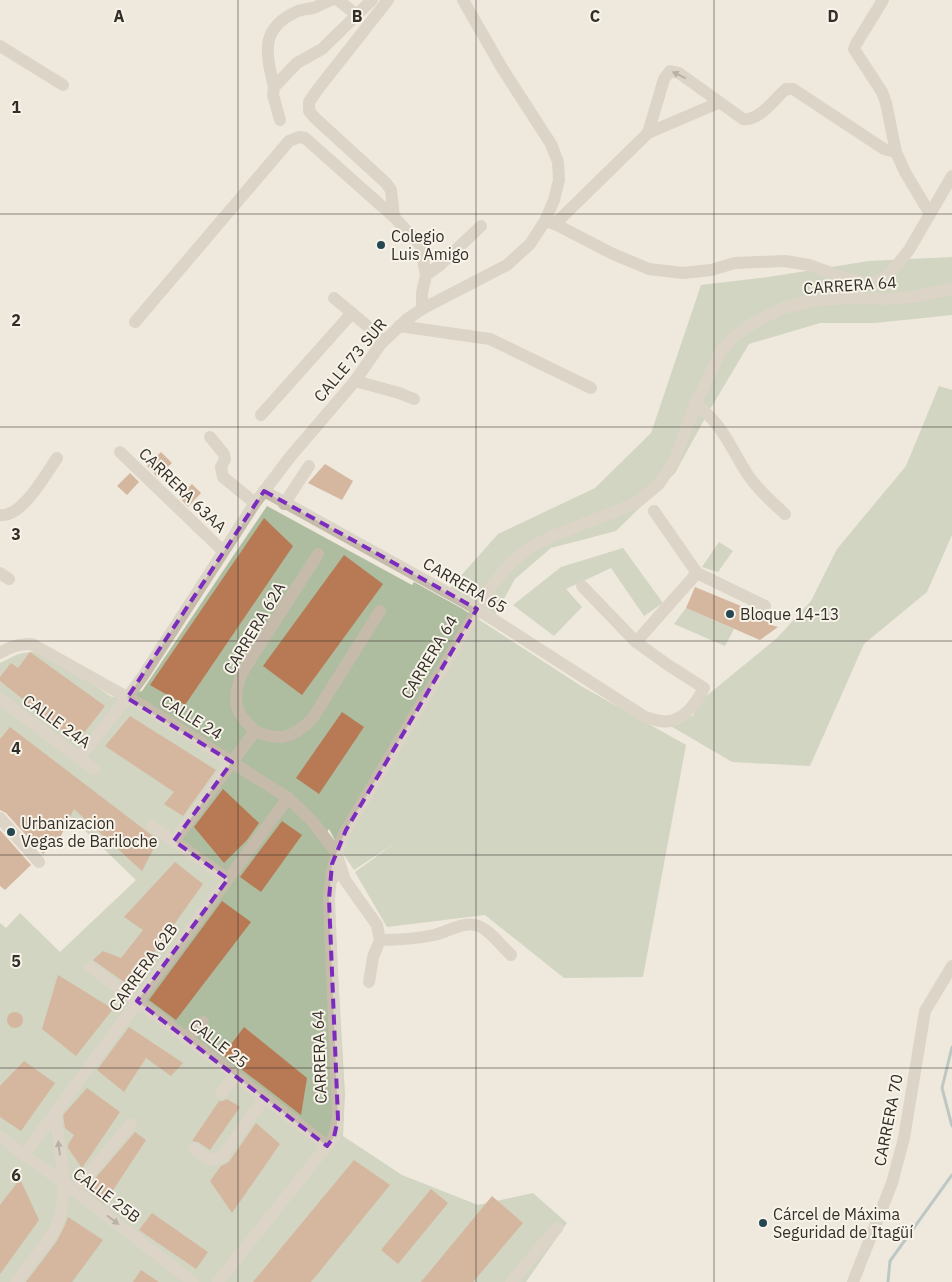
<svg xmlns="http://www.w3.org/2000/svg" width="952" height="1282" viewBox="0 0 952 1282" font-family="'IBM Plex Sans',sans-serif">
  <rect width="100%" height="100%" fill="#efe9dd"/>
  <g fill="#aebc9f">
    <polygon points="952,257 952,315 875,323 820,323 749,344 709,411 675,473 616,531 551,548 515,579 490,624 443,596 498,534 595,488 651,433 701,285 768,277 869,261"/>
    <polygon points="939,386 952,390 952,535 927,592 864,644 810,766 732,762 669,725 693,716 699,702 777,638 811,601 837,549 906,466"/>
    <polygon points="267,506 412,585 414,582 461,608 581,686 686,745 643,977 564,978 485,915 387,927 355,872 395,843 354,870 339,848 329,829 324,836 348,870 333,887 345,1094 343,1136 402,1175 478,1205 533,1193 567,1223 526,1282 0,1282 0,923 6,928 20,913 60,952 136,880 0,749 0,663 18,654 40,650 112,697 142,691"/>
    <polygon points="719,542 733,551 718,572 702,567"/>
    <polygon points="623,548 663,603 644,616 611,568 566,589 582,607 554,636 513,605 561,567"/>
    <polygon points="686,608 734,629 725,646 674,624"/>
  </g>
  <g fill="none" stroke-linecap="round" stroke-linejoin="round">
    <g stroke="#80a1a9" stroke-width="3">
      <polyline points="952,1047 942,1088 952,1126"/>
      <polyline points="888,1282 890,1261 952,1175"/>
    </g>
  </g>
  <g fill="#b77a54">
    <polygon points="161,452 172,463 157,477 147,466"/>
    <polygon points="325,464 353,481 342,500 308,483"/>
    <polygon points="130,473 139,482 127,495 117,486"/>
    <polygon points="192,484 201,493 188,507 179,497"/>
    <polygon points="264,518 293,546 185,705 150,685"/>
    <polygon points="344,555 383,584 302,695 263,666"/>
    <polygon points="695,587 775,620 768,624 778,627 760,640 686,608"/>
    <polygon points="30,652 105,706 77,742 0,681 0,677 11,663 18,668"/>
    <polygon points="342,712 364,727 319,794 296,778"/>
    <polygon points="130,716 216,770 183,816 164,804 174,792 105,746"/>
    <polygon points="10,727 158,840 142,871 74,809 57,844 55,843 43,854 6,813 0,810 0,739"/>
    <polygon points="223,789 259,823 247,840 224,863 194,827"/>
    <polygon points="282,821 302,835 261,892 240,877"/>
    <polygon points="0,830 31,865 5,890 0,886"/>
    <polygon points="175,862 203,884 130,986 93,960 103,951 121,958 143,930 124,917"/>
    <polygon points="222,901 251,922 176,1020 149,1000"/>
    <polygon points="58,975 113,1009 76,1056 42,1029"/>
    <circle cx="15" cy="1020" r="8"/>
    <polygon points="129,1027 183,1063 171,1076 146,1058 124,1092 97,1070"/>
    <polygon points="244,1027 307,1078 301,1115 223,1055"/>
    <polygon points="24,1061 55,1083 21,1131 0,1117 0,1086"/>
    <polygon points="87,1088 120,1112 82,1168 68,1148 68,1145 74,1135 65,1128 63,1115"/>
    <polygon points="227,1099 240,1107 210,1150 198,1142 192,1141 219,1101 223,1101"/>
    <polygon points="256,1123 280,1144 232,1213 210,1181 221,1166 229,1162"/>
    <polygon points="135,1132 146,1140 104,1204 86,1189"/>
    <polygon points="354,1160 390,1185 311,1282 253,1282"/>
    <polygon points="20,1179 39,1220 0,1274 0,1205"/>
    <polygon points="431,1189 448,1203 398,1264 381,1250"/>
    <polygon points="492,1196 523,1223 473,1282 421,1282"/>
    <polygon points="152,1213 208,1252 196,1269 139,1230"/>
    <polygon points="68,1217 103,1240 72,1282 26,1282 57,1241 65,1225"/>
    <polygon points="141,1270 159,1282 133,1282"/>
  </g>
  <g fill="none" stroke-linecap="round" stroke-linejoin="round">
    <g stroke="#c6bbab" stroke-width="12">
      <polyline points="338,0 357,15"/>
      <polyline points="388,0 318,89 309,102 309,111 315,118 386,183 391,190 394,217"/>
      <polyline points="883,0 856,44 854,49 882,92 886,103 896,152 905,172 930,214"/>
      <polyline points="0,46 63,85"/>
      <path d="M274 87C266 53 259 28 298 11 303 9 308 9 313 8 319 6 325 2 331 0"/>
      <polyline points="280,120 273,95 274,87 297,63 322,49 372,0"/>
      <path d="M648 133 664 79 670 71 679 73 743 119C759 122 774 99 786 89H793L884 149 896 152"/>
      <polyline points="545,221 555,224 613,254 649,269 683,273 711,270 735,263 785,261 809,265 847,279 867,283 875,283 888,276 909,250 952,176"/>
      <polyline points="555,224 648,133 718,103"/>
      <polyline points="426,275 440,265 481,226"/>
      <polyline points="334,298 384,340"/>
      <polyline points="135,322 289,141 299,137 305,138 394,217 420,245 426,275 422,293 422,309"/>
      <polyline points="399,326 490,339 591,388"/>
      <polyline points="355,381 399,393 414,399"/>
      <path d="M695 405C721 420 732 451 748 475 758 490 772 502 785 514"/>
      <polyline points="261,415 352,313"/>
      <polyline points="210,437 224,454 225,459 221,467 223,477 255,503"/>
      <polyline points="120,452 223,551"/>
      <path d="M264 491 477 609 645 717C649 718 655 720 660 721 681 725 696 704 704 688L668 665 636 642 582 586"/>
      <polyline points="284,504 309,466"/>
      <polyline points="654,511 697,573 765,606"/>
      <path d="M0 515C22 518 45 475 57 458"/>
      <polyline points="0,573 9,579"/>
      <polyline points="636,642 697,573"/>
      <path d="M0 653C11 646 19 644 32 644L150 710 288 798 312 821 336 852 345 880 377 925 380 940 373 957 369 982"/>
      <polyline points="0,699 94,769"/>
      <path d="M255 731C280 742 293 738 312 719L380 611"/>
      <polyline points="80,757 127,698 143,676 255,503 290,457 355,381 380,345 406,320 422,309 507,265 530,244 545,221 554,200 559,180 558,162 551,144 502,68 463,0"/>
      <polyline points="0,818 39,862"/>
      <polyline points="152,826 228,879"/>
      <path d="M174 841 255 731C233 711 232 700 242 673L318 554"/>
      <path d="M380 940C398 940 416 939 434 935 447 932 462 922 475 925 489 928 501 946 511 955"/>
      <polyline points="90,967 187,1038 327,1146"/>
      <polyline points="187,1038 196,1027 203,1022"/>
      <polyline points="221,1093 235,1076"/>
      <polyline points="0,1136 24,1155 63,1182 193,1282"/>
      <polyline points="194,1149 207,1158 215,1160 222,1157 264,1098"/>
      <polyline points="24,1155 288,798"/>
      <polyline points="74,1191 131,1124"/>
      <path d="M16 1282C29 1264 50 1242 58 1222 70 1190 59 1147 55 1114"/>
      <path d="M218 1282 334 1137 338 1119 329 899C331 871 334 856 346 830L491 587 507 567 527 549 548 538 636 503 659 484 675 459 695 405 721 351 735 336 755 322 783 308 811 301 848 298 885 299 913 297 952 289"/>
      <polyline points="511,1282 557,1228"/>
      <polyline points="853,1282 892,1183 904,1138 925,1011 952,966"/>
    </g>
  </g>
  <defs><path id="oneway-solid" d="M-6-.8H1V-3.2L6.5 0L1 3.2V.8H-6Z" transform="scale(1.25)"/></defs>
  <g fill="#766d64">
    <use href="#oneway-solid" transform="translate(679 75) rotate(-154)"/>
    <use href="#oneway-solid" transform="translate(59 1148) rotate(-97)"/>
    <use href="#oneway-solid" transform="translate(113 1220) rotate(37)"/>
  </g>
  <path d="M0 0H952V1282H0ZM264 491 477 609 346 830 332 864 329 899 338 1119 334 1137 327 1146 137 1001 228 879 174 841 232 762 127 698Z" fill="#efe9dd" fill-opacity=".55" fill-rule="evenodd"/>
  <path fill="none" stroke="#7b2cbf" stroke-width="4" stroke-dasharray="10 6" stroke-linejoin="round" d="M264 491 477 609 346 830 332 864 329 899 338 1119 334 1137 327 1146 137 1001 228 879 174 841 232 762 127 698Z"/>
  <path fill="none" stroke="#342e29" stroke-width="1" stroke-opacity="0.55" d="M238 0V1282M476 0V1282M714 0V1282M0 214H952M0 427H952M0 641H952M0 855H952M0 1068H952"/>
  <g fill="#244751" stroke="#f7f3e9" stroke-width="2">
    <circle cx="381" cy="245" r="5"/>
    <circle cx="730" cy="614" r="5"/>
    <circle cx="11" cy="832" r="5"/>
    <circle cx="763" cy="1223" r="5"/>
  </g>
  <g text-anchor="middle" dominant-baseline="central" stroke-width="4" stroke-linejoin="round" paint-order="stroke">
    <g font-size="16" fill="#342e29" stroke="#f7f3e9" text-anchor="start">
      <text x="391" y="236">Colegio<tspan x="391" dy="18">Luis Amigo</tspan></text>
      <text x="740" y="614">Bloque 14-13</text>
      <text x="21" y="823">Urbanizacion<tspan x="21" dy="18">Vegas de Bariloche</tspan></text>
      <text x="773" y="1214">Cárcel de Máxima<tspan x="773" dy="18">Seguridad de Itagüí</tspan></text>
    </g>
    <g font-size="16" fill="#342e29" stroke="#f7f3e9">
      <text transform="translate(850 285) rotate(-4)">CARRERA 64</text>
      <text transform="translate(350 360) rotate(-50)">CALLE 73 SUR</text>
      <text transform="translate(183 490) rotate(44)">CARRERA 63AA</text>
      <text transform="translate(465 585) rotate(30)">CARRERA 65</text>
      <text transform="translate(254 628) rotate(-59)">CARRERA 62A</text>
      <text transform="translate(429 657) rotate(-59)">CARRERA 64</text>
      <text transform="translate(192 717) rotate(32)">CALLE 24</text>
      <text transform="translate(57 721) rotate(36)">CALLE 24A</text>
      <text transform="translate(143 967) rotate(-54)">CARRERA 62B</text>
      <text transform="translate(219 1043) rotate(38)">CALLE 25</text>
      <text transform="translate(319 1057) rotate(-92)">CARRERA 64</text>
      <text transform="translate(888 1120) rotate(-79)">CARRERA 70</text>
      <text transform="translate(107 1195) rotate(37)">CALLE 25B</text>
    </g>
  </g>
  <g font-size="16" text-anchor="middle" font-weight="bold" fill="#342e29" stroke="#f7f3e9" stroke-width="4" stroke-linejoin="round" paint-order="stroke">
    <text x="119" y="22">A</text>
    <text x="357" y="22">B</text>
    <text x="595" y="22">C</text>
    <text x="833" y="22">D</text>
    <text x="16" y="113">1</text>
    <text x="16" y="326">2</text>
    <text x="16" y="540">3</text>
    <text x="16" y="754">4</text>
    <text x="16" y="967">5</text>
    <text x="16" y="1181">6</text>
  </g>
</svg>
